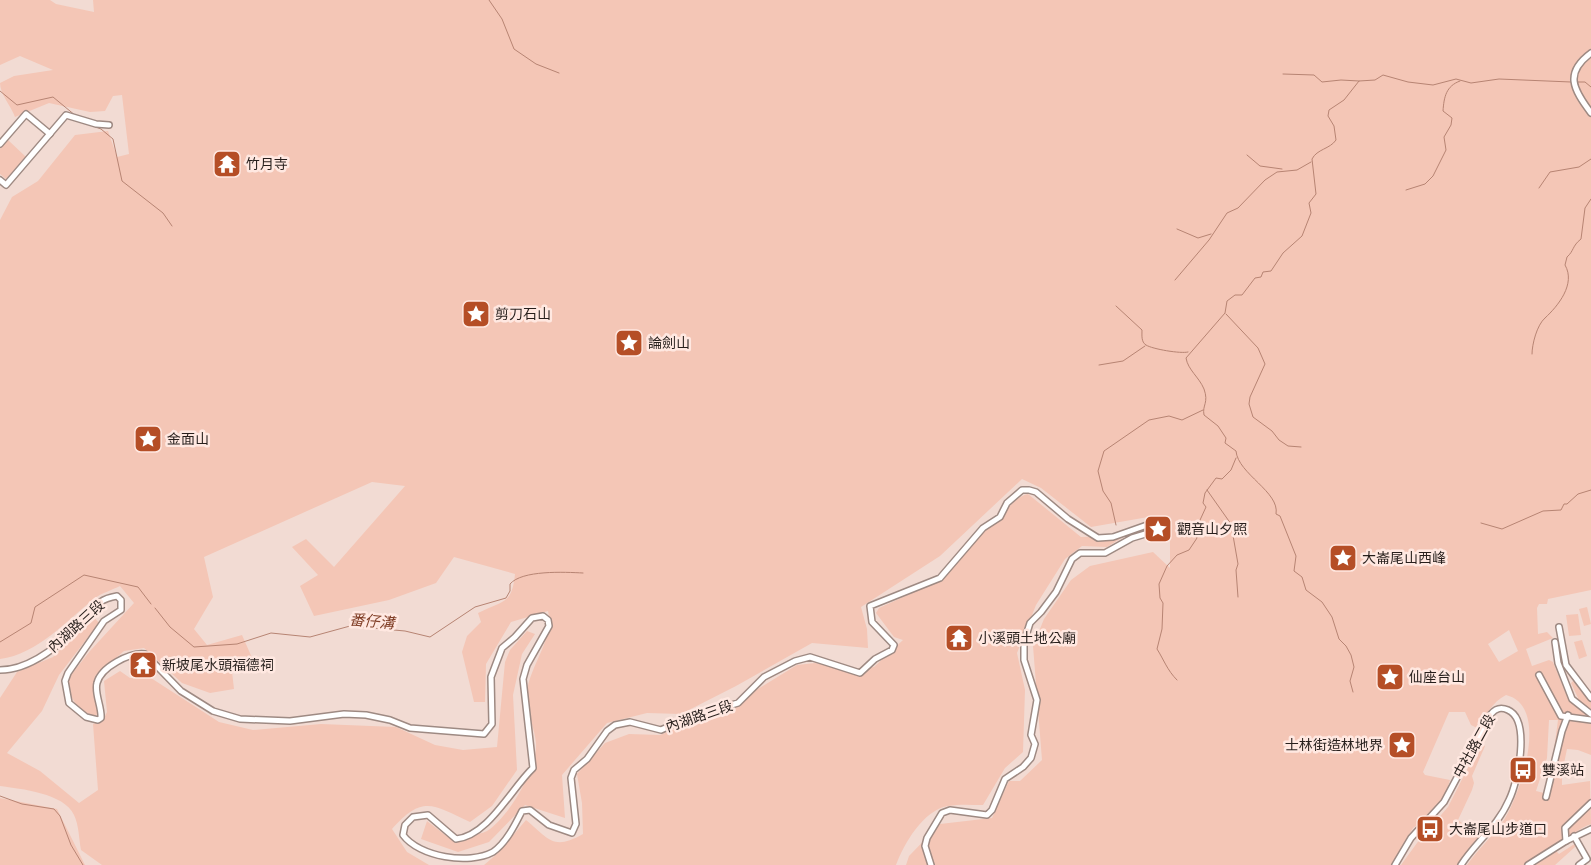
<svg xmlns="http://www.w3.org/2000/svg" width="1591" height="865" viewBox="0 0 1591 865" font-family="Montserrat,'Noto Sans TC',sans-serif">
  <rect width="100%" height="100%" fill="#f2dbd3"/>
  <g fill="#f4c6b6" fill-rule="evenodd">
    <path d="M0 0H50L56 4 94 12 93 0H1591V590L1548 599 1547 604H1539L1537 608 1538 634 1547 632 1553 638 1526 649 1532 666 1549 660 1553 662 1569 701 1578 698 1571 683 1574 680 1591 700V755L1578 750 1567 749 1562 773V785L1590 781 1591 824C1567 833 1550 857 1525 865 1511 865 1483 865 1467 865 1478 849 1493 836 1504 820 1520 795 1551 706 1506 695 1492 702 1486 715 1479 729L1471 725 1465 712H1449L1423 772 1425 775 1450 780 1446 793 1433 813 1413 828 1392 865H906L909 856 940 824 992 818 1009 781H1020L1042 760 1033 646 1044 619 1071 580 1090 566 1153 552 1170 568V530L1154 516 1091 527 1041 488 1022 479 940 556 861 607 867 629 868 648 812 643 736 686 681 714 647 713 607 723 562 775 565 818 525 805 489 842 458 852 421 839 427 821 449 838C460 836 477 836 487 831 508 818 538 768 536 743 535 727 524 707 527 691 531 664 555 637 548 611L511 622 486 664 485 702H474L462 652 467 636 481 622 478 613C503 600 512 605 515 574L454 557 436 583 389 600 314 616 300 586 318 575 292 547 306 539 334 567 405 486 372 482 204 557 213 597 194 629 207 645 242 635 253 660 231 663 234 689 210 693 182 683 144 648 124 651 95 676 94 687 100 713 94 716C75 708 71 700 67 680L90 651 134 603 120 586C112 590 102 593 95 598 66 621 38 654 0 659V220L12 197 38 181 75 135 108 131 117 157 129 154 122 95 113 96 105 111 90 112 49 103 15 117C11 106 0 94 0 83L14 76 53 70 20 56 0 65ZM1509 630 1518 651 1499 662 1488 644ZM1549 720H1558L1552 765 1544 793 1536 791 1547 758Z"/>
    <polygon points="8,140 26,157 6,179 0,174 0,149"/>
    <path d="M1028 494 1081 537 1117 536 1120 539 1107 547 1082 546 1065 559 1036 605 1017 653 1025 690 1023 752 1005 768 983 805C972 805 959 804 948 806 923 810 904 844 896 865H484L498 853 526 820C549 839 553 851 583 834L582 803 577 774 605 743 629 734 660 735 735 703 797 665 815 663 851 670 874 667 903 640 894 637 876 613 879 608 934 583 980 531C1002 525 1006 500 1028 494Z"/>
    <polygon points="1587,607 1591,624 1584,626 1579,609"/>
    <polygon points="1578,614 1581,635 1569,636 1566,615"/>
    <path d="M93 616 99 623 59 675 42 711 7 753 40 771 79 803 98 790 93 724 103 720 107 712 104 681 120 671 130 678H151L219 722 253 730 321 724 396 727 435 745 463 750 497 747 505 662 510 650 527 631 535 634 522 654 513 695 517 770 492 806 470 822C433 805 423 794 392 829L407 852 429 865H102L81 850C79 840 79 825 74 815 64 793 21 789 0 786V698L17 672 53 657Z"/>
    <polygon points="1582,640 1587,656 1579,659 1574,642"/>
    <polygon points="1480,744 1485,746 1472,776 1474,783 1472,790 1458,820 1481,838 1459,865 1401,865 1417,843 1448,807"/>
    <polygon points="0,798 57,809 85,865 0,865"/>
    <polygon points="1576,843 1575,847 1555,865 1531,865 1555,850 1559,854"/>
  </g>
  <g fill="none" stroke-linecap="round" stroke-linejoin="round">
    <g stroke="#b78473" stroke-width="1">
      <polyline points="489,0 502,19 514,49 536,64 559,73"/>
      <polyline points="1283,74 1314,75 1322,82 1341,80 1359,81"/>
      <polyline points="1575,82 1585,82 1591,87"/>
      <polyline points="0,91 17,105 53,97 76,116"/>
      <polyline points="80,121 101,129 113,139 122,181 163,213 172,226"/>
      <polyline points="1247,155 1260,166 1282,169"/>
      <polyline points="1539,188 1550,172 1579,167 1591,159"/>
      <path d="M1406 190 1425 184 1433 176 1446 150 1444 137 1451 125 1452 118 1443 111C1444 97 1446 86 1460 81"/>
      <polyline points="1177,229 1198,238 1211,234"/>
      <polyline points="1175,280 1209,240 1227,213 1238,208 1265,180 1277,172 1297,170 1311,162"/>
      <path d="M1116 306 1142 330C1142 335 1141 342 1146 345 1152 349 1181 354 1188 352"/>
      <polyline points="1226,314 1258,348 1265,364 1250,397 1249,404 1253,417 1272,431 1279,440 1288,446 1301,447"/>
      <path d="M1532 354C1532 344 1537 325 1545 318 1558 306 1576 284 1565 265L1567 257C1574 251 1572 246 1581 239L1585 208 1591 199"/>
      <polyline points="1099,365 1123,361 1145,346"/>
      <polyline points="1207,490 1231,524 1238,564 1236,570 1238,597"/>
      <polyline points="1481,523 1502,529 1543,511 1561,510 1564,504 1567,504 1578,494 1591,490"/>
      <polyline points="1116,525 1111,503 1103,491 1098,471 1104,451 1149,420 1169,416 1182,420 1203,410"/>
      <path d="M155 608 170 627 194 647 237 644 271 633 310 637 350 626 405 631 430 637 475 607 506 598 510 591V584C522 570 564 572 583 573"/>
      <polyline points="0,642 31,623 35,607 84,575 138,587 151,604"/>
      <path d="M1177 680C1167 670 1164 660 1157 649L1162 629 1163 603 1160 598 1159 584 1167 566 1177 555 1189 550 1197 538 1195 531 1206 507 1203 503 1205 493 1216 478 1222 479 1231 470 1236 458"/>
      <path d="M1353 692 1350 681 1354 667 1351 655 1346 646 1339 639 1332 617 1322 602 1306 590 1302 577 1294 571 1296 556 1280 516 1276 514C1280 492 1238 474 1236 451L1225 443 1226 438 1218 426 1204 415C1202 405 1209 403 1204 389 1199 377 1188 370 1186 358L1225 313 1227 301 1235 295H1242L1255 278 1261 277 1263 272 1271 271 1283 253 1302 236 1311 213 1309 203 1316 194 1312 159C1317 149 1330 149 1336 140L1334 126 1328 116 1329 110 1344 100 1359 81 1375 80 1383 75 1408 82 1433 85 1456 79 1471 83 1499 79 1571 82"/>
      <polyline points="0,796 22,804 54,809 60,816 71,845 83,865"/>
    </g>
    <defs>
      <g id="minor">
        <path d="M1591 53C1564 73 1573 89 1591 113"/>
        <polyline points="0,144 26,114 50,134"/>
        <polyline points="0,180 6,185 66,115 96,124 109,125"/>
        <polyline points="1559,627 1566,665 1591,698"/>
        <polyline points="1555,642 1558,663 1572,699 1591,714"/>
        <path d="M0 670C31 670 61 644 82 623 96 609 94 600 117 596L121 600V610L104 621 68 673 65 681 69 703 86 717 98 720 101 718C102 707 94 693 97 683 101 667 130 652 145 654L181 691 213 711 240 719 290 721 344 714 366 715 390 720 410 728 484 734 492 724 491 677 502 648 515 637 532 618 543 616 548 620 549 626 527 665 523 679 533 768C511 789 488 836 456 839L428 815 413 817 405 825 403 835C419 857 469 865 493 852 506 843 515 825 522 811L530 810 549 825 572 833 576 824 571 778 574 770 587 759 607 731 615 725 630 722 661 730 687 718 738 703 764 677 795 661 810 657 860 673 875 659 892 650 894 645 872 622 870 606 940 578 983 528 1000 517 1007 503 1022 490H1029L1036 492 1068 519 1098 538 1113 537 1147 525 1153 526 1154 529 1152 532 1132 538 1105 553H1080L1072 559 1056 592 1041 612 1030 623 1024 642V660L1037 700 1031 735 1035 744 1031 758 1023 767 1005 779 992 810 987 815 950 810 942 813 927 838 925 846 931 865"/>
        <polyline points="1539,675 1561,716 1591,720"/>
        <polyline points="1546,797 1562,731 1568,715"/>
        <polyline points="1574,836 1587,859 1579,865"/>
        <polyline points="1566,841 1565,828 1591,803"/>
        <path d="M1395 865 1411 838 1444 802 1491 714C1496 708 1501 707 1508 710 1531 720 1518 782 1509 800 1498 826 1476 842 1461 865"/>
        <polyline points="1528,865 1566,841 1591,829"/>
      </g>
    </defs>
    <use href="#minor" stroke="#9e8a83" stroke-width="8"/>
    <use href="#minor" stroke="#fff" stroke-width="5"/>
  </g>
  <defs>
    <symbol id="temple-square" viewBox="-11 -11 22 22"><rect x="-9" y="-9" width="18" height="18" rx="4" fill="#b54e26" stroke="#ffe8e1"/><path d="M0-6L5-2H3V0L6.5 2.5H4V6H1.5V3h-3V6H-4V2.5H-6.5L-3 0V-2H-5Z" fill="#fff"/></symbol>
    <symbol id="sight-square" viewBox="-11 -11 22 22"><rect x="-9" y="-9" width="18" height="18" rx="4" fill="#b54e26" stroke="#ffe8e1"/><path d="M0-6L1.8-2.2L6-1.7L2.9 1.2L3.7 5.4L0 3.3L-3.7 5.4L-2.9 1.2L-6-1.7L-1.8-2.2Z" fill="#fff"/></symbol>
    <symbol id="bus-square" viewBox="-11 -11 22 22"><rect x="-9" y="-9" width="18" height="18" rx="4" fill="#b54e26" stroke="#ffe8e1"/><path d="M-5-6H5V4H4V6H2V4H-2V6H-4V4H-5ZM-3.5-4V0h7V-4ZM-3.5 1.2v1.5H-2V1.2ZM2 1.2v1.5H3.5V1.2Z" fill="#fff"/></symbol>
  </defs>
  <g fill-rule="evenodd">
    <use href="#temple-square" x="211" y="148" width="32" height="32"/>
    <use href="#sight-square" x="460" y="298" width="32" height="32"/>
    <use href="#sight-square" x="613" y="327" width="32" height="32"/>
    <use href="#sight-square" x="132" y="423" width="32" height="32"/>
    <use href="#sight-square" x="1142" y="513" width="32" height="32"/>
    <use href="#sight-square" x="1327" y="542" width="32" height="32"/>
    <use href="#temple-square" x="943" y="622" width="32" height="32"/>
    <use href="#temple-square" x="127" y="649" width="32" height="32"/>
    <use href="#sight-square" x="1374" y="661" width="32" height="32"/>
    <use href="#sight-square" x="1386" y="729" width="32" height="32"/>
    <use href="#bus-square" x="1507" y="754" width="32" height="32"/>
    <use href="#bus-square" x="1414" y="813" width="32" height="32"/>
  </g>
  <g text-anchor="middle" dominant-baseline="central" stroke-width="5" stroke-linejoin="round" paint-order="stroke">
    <g font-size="14" fill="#271f1c" stroke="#ffe8e1" text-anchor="start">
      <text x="246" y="164">竹月寺</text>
      <text x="495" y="314">剪刀石山</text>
      <text x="648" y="343">論劍山</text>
      <text x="167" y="439">金面山</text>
      <text x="1177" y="529">觀音山夕照</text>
      <text x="1362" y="558">大崙尾山西峰</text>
      <text x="978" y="638">小溪頭土地公廟</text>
      <text x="162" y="665">新坡尾水頭福德祠</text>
      <text x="1409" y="677">仙座台山</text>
      <text x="1383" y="745" text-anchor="end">士林街造林地界</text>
      <text x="1542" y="770">雙溪站</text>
      <text x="1449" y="829">大崙尾山步道口</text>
    </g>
    <g font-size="14" fill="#271f1c" stroke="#ffe8e1">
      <text transform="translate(76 626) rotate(-42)">內湖路三段</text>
      <text transform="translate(699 716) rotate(-19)">內湖路三段</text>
      <text transform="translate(1474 746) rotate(-61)">中社路二段</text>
    </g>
    <g font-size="15" font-style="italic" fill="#813f27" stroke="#ffe8e1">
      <text transform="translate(372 621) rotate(5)">番仔溝</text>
    </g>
  </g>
</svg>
